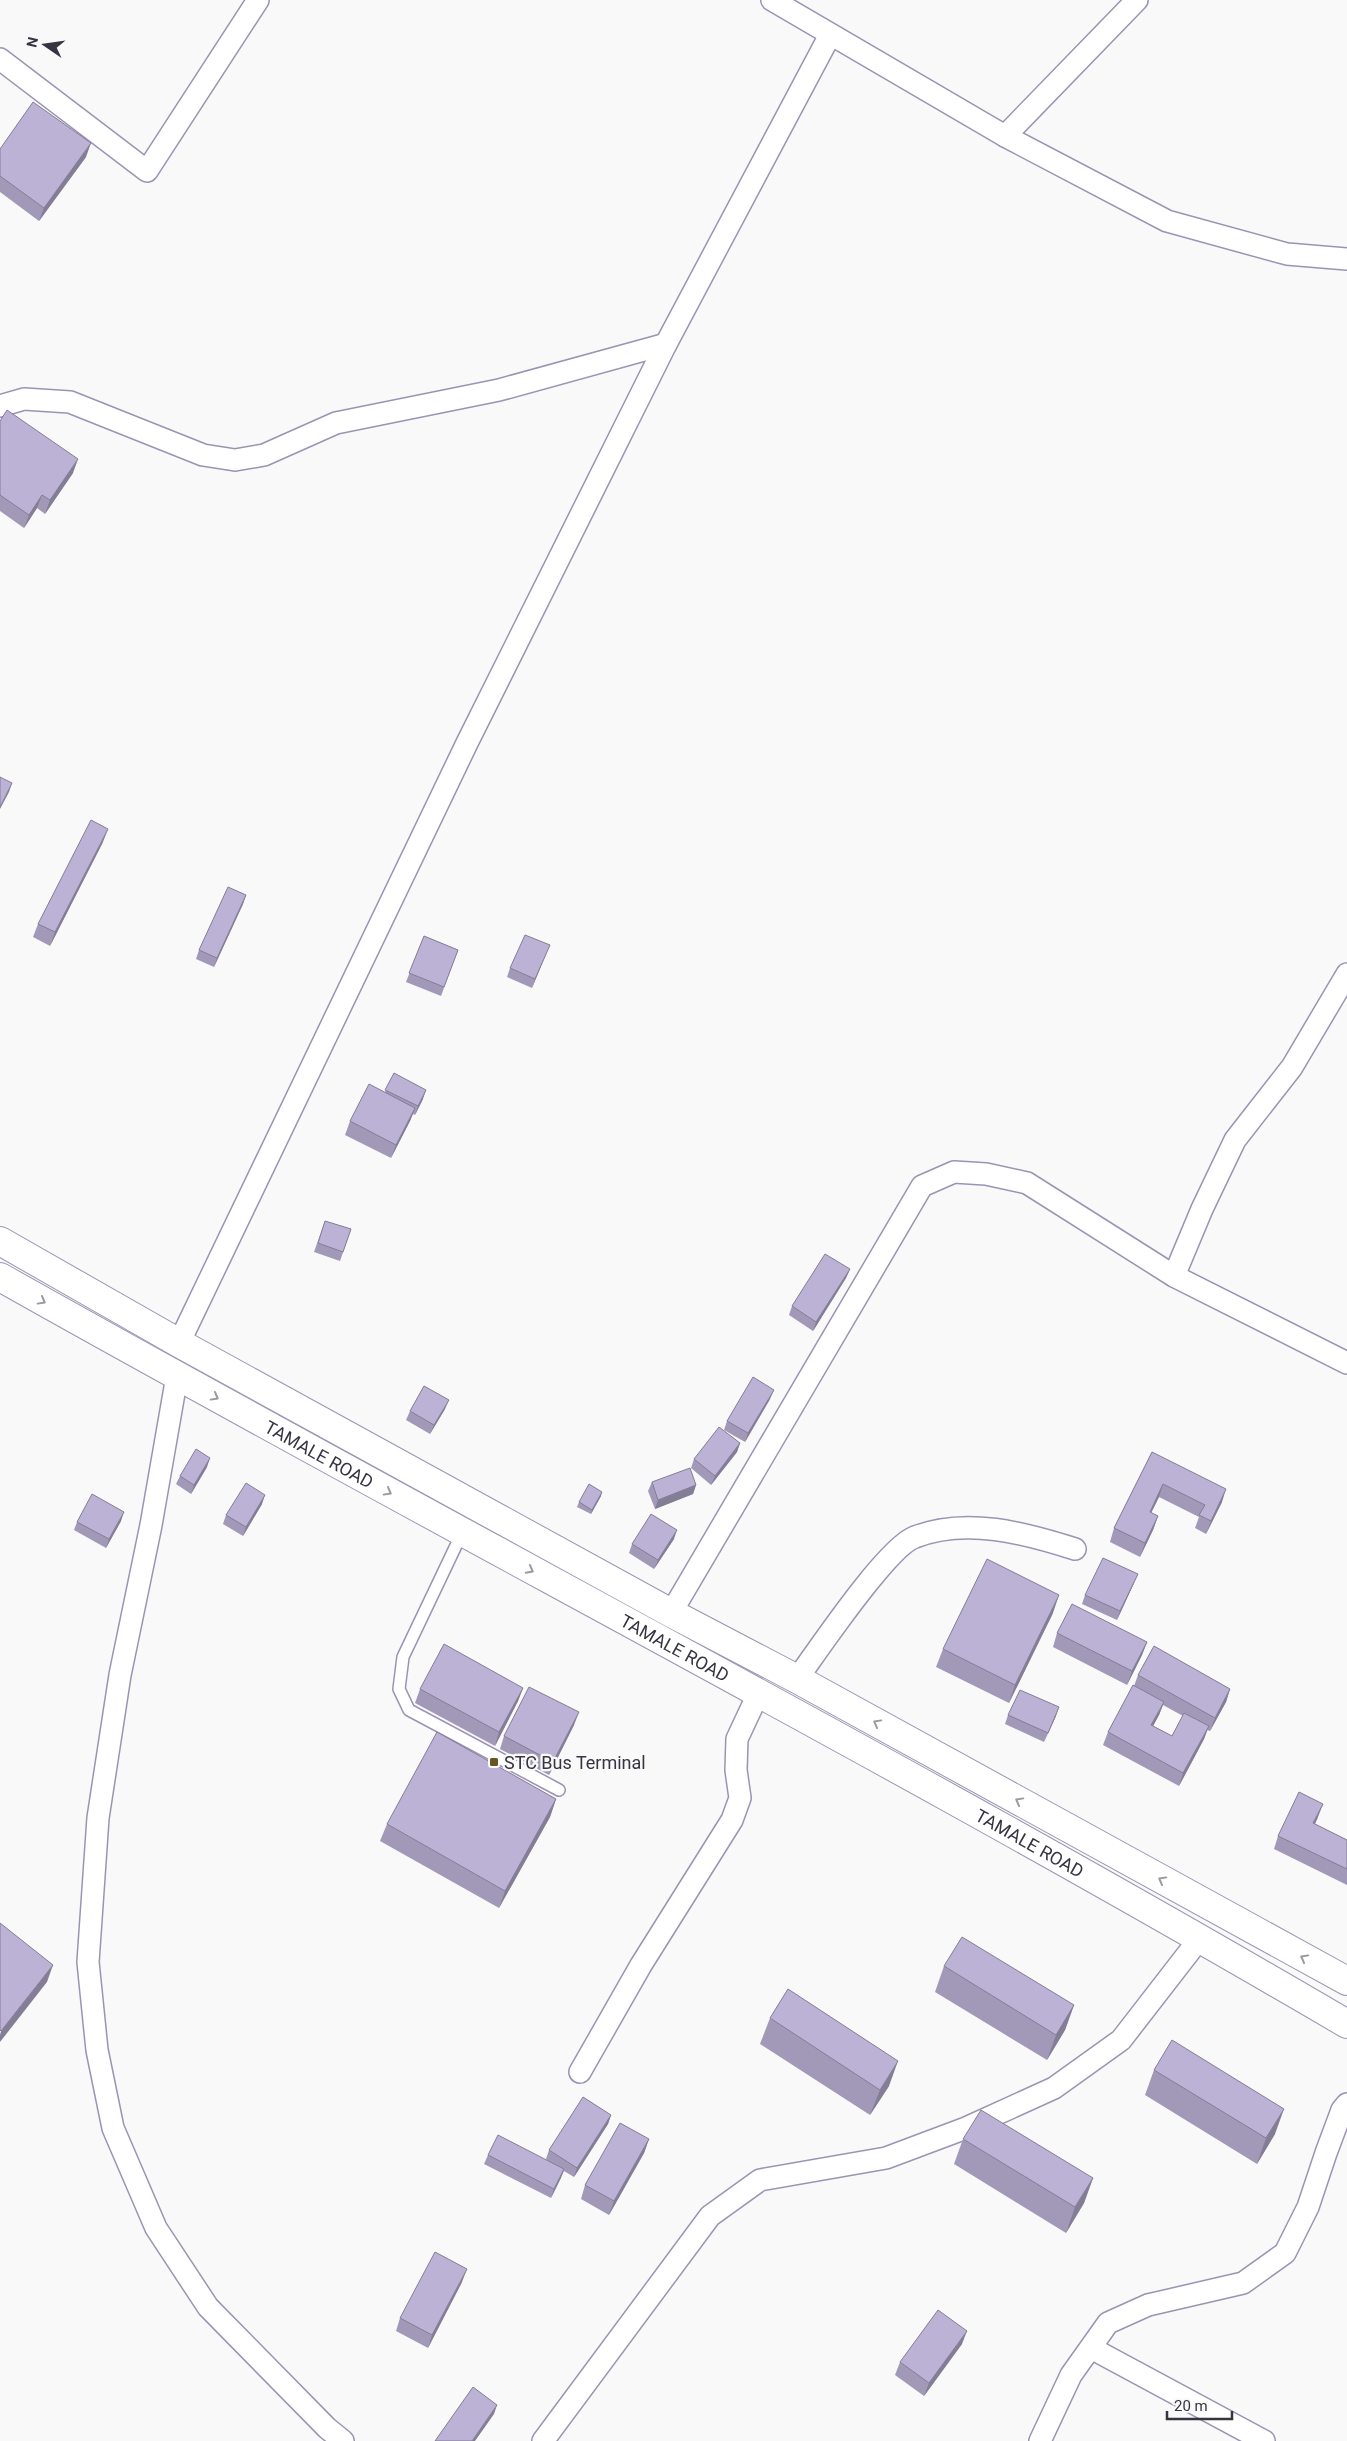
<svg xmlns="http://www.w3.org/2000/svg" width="1347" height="2441" viewBox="0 0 1347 2441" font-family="Roboto,sans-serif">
  <rect width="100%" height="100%" fill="#f9f9f9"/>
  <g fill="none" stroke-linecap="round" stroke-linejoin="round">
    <defs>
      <polyline id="service" points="462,1533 403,1657 399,1689 409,1710 559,1790"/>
      <g id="minor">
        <polyline points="772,0 1005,136 1167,221 1287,254 1347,259"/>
        <polyline points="0,59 147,171 258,0"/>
        <polyline points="1005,136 1137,0"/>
        <polyline points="0,406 24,399 70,402 203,455 235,460 264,455 336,423 499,390 666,344"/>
        <polyline points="1174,1276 1202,1209 1235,1140 1292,1067 1347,974"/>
        <polyline points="179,1343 467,743 666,344 830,35"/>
        <polyline points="177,1376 151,1525 120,1675 98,1818 88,1962 97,2050 113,2128 156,2228 208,2307 327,2428 343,2441"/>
        <polyline points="671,1613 922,1186 954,1172 986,1174 1027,1183 1174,1276 1347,1363"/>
        <path d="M797 1679C818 1650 887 1547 915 1537 966 1517 1025 1533 1075 1549"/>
        <polyline points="580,2072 641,1965 732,1820 740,1798 736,1770 737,1739 759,1692"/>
        <polyline points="1091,2348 1264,2441"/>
        <polyline points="543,2441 710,2216 760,2180 886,2158 966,2128 1054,2088 1121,2040 1200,1938"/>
        <polyline points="1040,2441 1071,2375 1108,2323 1148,2305 1243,2283 1285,2253 1308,2207 1326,2153 1342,2110 1347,2104"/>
      </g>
      <g id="trunk">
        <polyline points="0,1241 179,1343 671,1613 797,1679 1347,1981"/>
        <path id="s1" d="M0 1277C447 1529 904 1764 1347 2024"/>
      </g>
    </defs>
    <use href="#service" stroke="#9c93b4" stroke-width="14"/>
    <use href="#minor" stroke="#9c93b4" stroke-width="24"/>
    <use href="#trunk" stroke="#9c93b4" stroke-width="30"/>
    <use href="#service" stroke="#fff" stroke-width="11"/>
    <use href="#minor" stroke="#fff" stroke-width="21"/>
    <use href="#trunk" stroke="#fff" stroke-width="28"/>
  </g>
  <g fill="#a299b8" fill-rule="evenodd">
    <polygon points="0,149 86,157 39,221 0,192"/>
    <polygon points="0,421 73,473 45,514 37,508 24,528 0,511"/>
    <polygon points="103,842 50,946 33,937 38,924"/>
    <polygon points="246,895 243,904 214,967 196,959 199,950"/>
    <polygon points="424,936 458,950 441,996 406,982"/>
    <polygon points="546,954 532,988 507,977 510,968"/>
    <polygon points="394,1073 423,1099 415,1115 413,1114 410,1121 391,1158 345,1135 350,1121 385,1092"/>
    <polygon points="325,1221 351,1229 340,1261 314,1252"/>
    <polygon points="850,1269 846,1278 813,1331 789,1315 792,1306"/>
    <polygon points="770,1399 745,1442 724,1430 727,1421"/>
    <polygon points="445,1409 430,1434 406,1420 410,1411"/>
    <polygon points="740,1443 737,1452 711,1485 691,1468 694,1459"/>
    <polygon points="1152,1452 1222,1502 1206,1534 1195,1528 1199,1517 1159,1497 1151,1513 1158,1516 1153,1530 1140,1557 1110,1542 1114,1528"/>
    <polygon points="207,1467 191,1494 176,1484 180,1476"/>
    <polygon points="652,1482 696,1485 693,1494 655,1509 648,1491"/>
    <polygon points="601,1496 591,1514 577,1507 579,1502"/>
    <polygon points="262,1504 243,1536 223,1524 226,1515"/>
    <polygon points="121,1521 106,1548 74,1530 77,1522"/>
    <polygon points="674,1539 654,1569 629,1553 632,1544"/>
    <polygon points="1134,1583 1117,1620 1082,1604 1085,1595"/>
    <polygon points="1053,1613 1009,1703 936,1667 943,1649"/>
    <polygon points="1057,1633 1147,1642 1142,1655 1127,1685 1053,1647"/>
    <path d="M1138 1675 1230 1689 1226 1702 1210 1731 1207 1730 1204 1739 1179 1786 1103 1745 1108 1732 1134 1686ZM1163 1705 1183 1716 1172 1736 1153 1726 1159 1715Z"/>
    <polygon points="523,1688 518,1701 495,1746 415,1703 420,1689"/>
    <polygon points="1008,1715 1056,1716 1044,1742 1005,1724"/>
    <polygon points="574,1725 549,1775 500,1749 504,1736"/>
    <polygon points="556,1799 550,1817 499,1908 380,1841 387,1824"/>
    <polygon points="1318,1817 1315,1824 1347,1840 1347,1885 1274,1849 1278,1836"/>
    <polygon points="944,1966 1074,2005 1065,2030 1047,2060 935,1992"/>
    <polygon points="770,2018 889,2086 870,2115 760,2044"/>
    <polygon points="1154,2070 1275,2134 1257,2164 1145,2095"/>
    <polygon points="611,2115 608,2124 574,2177 564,2171 551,2198 484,2164 488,2155 550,2162 546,2159 549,2150"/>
    <polygon points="649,2139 644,2153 609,2215 581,2199 585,2185"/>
    <polygon points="963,2139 1093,2178 1084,2203 1066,2233 954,2164"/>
    <polygon points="462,2282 428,2348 396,2331 400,2318"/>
    <polygon points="962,2344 924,2396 895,2375 900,2362"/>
  </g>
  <g fill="#847d96">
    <polygon points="91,143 86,157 39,221 44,208"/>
    <polygon points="78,459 73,473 45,514 50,500"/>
    <polygon points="42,495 37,508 24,528 29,515"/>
    <polygon points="12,783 9,792 0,809 0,807"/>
    <polygon points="108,829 103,842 50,946 55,932"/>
    <polygon points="246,895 243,904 214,967 217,958"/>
    <polygon points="550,945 546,954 532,988 535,979"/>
    <polygon points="426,1090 423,1099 415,1115 418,1106"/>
    <polygon points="415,1108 410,1121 391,1158 396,1145"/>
    <polygon points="850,1269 846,1278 813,1331 816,1322"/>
    <polygon points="774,1390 770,1399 745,1442 748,1433"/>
    <polygon points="449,1400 445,1409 430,1434 434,1425"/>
    <polygon points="740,1443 737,1452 711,1485 715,1476"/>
    <polygon points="210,1458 207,1467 191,1494 194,1485"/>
    <polygon points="1163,1484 1159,1497 1145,1525 1150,1512"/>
    <polygon points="696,1485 693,1494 655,1509 658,1500"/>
    <polygon points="1226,1489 1222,1502 1206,1534 1211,1521"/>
    <polygon points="602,1492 601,1496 591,1514 592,1510"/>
    <polygon points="265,1495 262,1504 243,1536 246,1527"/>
    <polygon points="124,1512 121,1521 106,1548 109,1539"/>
    <polygon points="1158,1516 1153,1530 1140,1557 1145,1543"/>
    <polygon points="677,1530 674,1539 654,1569 658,1560"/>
    <polygon points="1138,1574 1134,1583 1117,1620 1120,1611"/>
    <polygon points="1059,1595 1053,1613 1009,1703 1015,1685"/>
    <polygon points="1147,1642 1142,1655 1127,1685 1132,1671"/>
    <polygon points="523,1688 518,1701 495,1746 499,1732"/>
    <polygon points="1230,1689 1226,1702 1210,1731 1215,1718"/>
    <polygon points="1164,1702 1159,1715 1146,1739 1151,1725"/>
    <polygon points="1059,1707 1056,1716 1044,1742 1048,1733"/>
    <polygon points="579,1712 574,1725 549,1775 553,1762"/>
    <polygon points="1209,1726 1204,1739 1179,1786 1183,1773"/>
    <polygon points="556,1799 550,1817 499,1908 505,1891"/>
    <polygon points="1323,1804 1318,1817 1309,1836 1313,1823"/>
    <polygon points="53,1965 47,1982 0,2042 0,2035 1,2031"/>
    <polygon points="1074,2005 1065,2030 1047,2060 1056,2035"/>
    <polygon points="898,2061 889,2086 870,2115 880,2090"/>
    <polygon points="1284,2109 1275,2134 1257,2164 1266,2138"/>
    <polygon points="611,2115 608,2124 574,2177 577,2168"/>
    <polygon points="649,2139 644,2153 609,2215 614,2201"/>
    <polygon points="564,2169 561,2178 551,2198 554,2189"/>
    <polygon points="1093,2178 1084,2203 1066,2233 1075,2207"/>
    <polygon points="467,2269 462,2282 428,2348 432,2335"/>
    <polygon points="967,2331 962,2344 924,2396 929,2383"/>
    <polygon points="497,2405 494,2414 475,2441 472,2441"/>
  </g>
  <g fill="#bcb2d6" stroke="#847d96">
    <polygon points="33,102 91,143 44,208 0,176 0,149"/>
    <polygon points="7,410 78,459 50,500 42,495 29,515 0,495 0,421"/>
    <polygon points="0,777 12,783 0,807"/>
    <polygon points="91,820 108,829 55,932 38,924"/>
    <polygon points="228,887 246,895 217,958 199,950"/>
    <polygon points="525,935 550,945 535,979 510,968"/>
    <polygon points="424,936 458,950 444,987 409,973"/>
    <polygon points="394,1073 426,1090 418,1106 385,1090"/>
    <polygon points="369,1084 415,1108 396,1145 350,1121"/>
    <polygon points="325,1221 351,1229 343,1252 318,1243"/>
    <polygon points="825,1254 850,1269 816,1322 792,1306"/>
    <polygon points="753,1377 774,1390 748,1433 727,1421"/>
    <polygon points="424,1386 449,1400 434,1425 410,1411"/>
    <polygon points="719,1427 740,1443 715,1476 694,1459"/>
    <polygon points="196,1449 210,1458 194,1485 180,1476"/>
    <polygon points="1152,1452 1226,1489 1211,1521 1199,1515 1205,1505 1163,1484 1150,1512 1158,1516 1145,1543 1114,1528"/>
    <polygon points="690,1468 696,1485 658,1500 652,1482"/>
    <polygon points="246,1483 265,1495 246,1527 226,1515"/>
    <polygon points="589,1484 602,1492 592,1510 579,1502"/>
    <polygon points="92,1494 124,1512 109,1539 77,1522"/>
    <polygon points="651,1514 677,1530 658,1560 632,1544"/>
    <polygon points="1103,1558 1138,1574 1120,1611 1085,1595"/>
    <polygon points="987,1559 1059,1595 1015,1685 943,1649"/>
    <polygon points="1072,1604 1147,1642 1132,1671 1057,1633"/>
    <polygon points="444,1644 523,1688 499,1732 420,1689"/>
    <polygon points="1154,1646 1230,1689 1215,1718 1138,1675"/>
    <polygon points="1133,1685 1164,1702 1151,1725 1172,1736 1184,1713 1209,1726 1183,1773 1108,1732"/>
    <polygon points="529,1687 579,1712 553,1762 504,1736"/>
    <polygon points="1020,1690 1059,1707 1048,1733 1008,1715"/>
    <polygon points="437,1732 556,1799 505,1891 387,1824"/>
    <polygon points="1299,1792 1323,1804 1313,1823 1347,1840 1347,1869 1278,1836"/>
    <polygon points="0,1923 53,1965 1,2031 0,2030"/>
    <polygon points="962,1937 1074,2005 1056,2035 944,1966"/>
    <polygon points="788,1989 898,2061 880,2090 770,2018"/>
    <polygon points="1172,2040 1284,2109 1266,2138 1154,2070"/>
    <polygon points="583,2097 611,2115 577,2168 549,2150"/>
    <polygon points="981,2110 1093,2178 1075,2207 963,2139"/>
    <polygon points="620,2123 649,2139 614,2201 585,2185"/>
    <polygon points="498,2135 564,2169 554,2189 488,2155"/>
    <polygon points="435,2252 467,2269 432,2335 400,2318"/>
    <polygon points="938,2310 967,2331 929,2383 900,2362"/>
    <polygon points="473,2387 497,2405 472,2441 435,2441"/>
  </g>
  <defs><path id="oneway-chevron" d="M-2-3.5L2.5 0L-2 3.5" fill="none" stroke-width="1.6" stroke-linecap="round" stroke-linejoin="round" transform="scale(1.25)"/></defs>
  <g stroke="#9b9aa0">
    <use href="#oneway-chevron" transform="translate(42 1301) rotate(29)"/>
    <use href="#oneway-chevron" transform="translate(215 1397) rotate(29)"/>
    <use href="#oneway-chevron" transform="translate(388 1492) rotate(29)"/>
    <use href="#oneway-chevron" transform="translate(530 1570) rotate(28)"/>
    <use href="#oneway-chevron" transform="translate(877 1723) rotate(-151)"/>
    <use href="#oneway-chevron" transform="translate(1019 1801) rotate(-151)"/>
    <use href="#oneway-chevron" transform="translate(1162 1880) rotate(-151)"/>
    <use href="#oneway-chevron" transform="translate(1304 1958) rotate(-151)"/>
  </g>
  <rect fill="#645623" stroke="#f9f9f9" stroke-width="2" x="489" y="1757" width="10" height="10" rx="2.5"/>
  <g text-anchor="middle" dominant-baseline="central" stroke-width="4.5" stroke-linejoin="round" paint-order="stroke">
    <g font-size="18" fill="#373442" stroke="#f9f9f9">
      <text stroke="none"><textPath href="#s1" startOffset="365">TAMALE ROAD</textPath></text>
      <text stroke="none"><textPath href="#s1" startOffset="770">TAMALE ROAD</textPath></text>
      <text stroke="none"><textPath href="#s1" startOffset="1175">TAMALE ROAD</textPath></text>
    </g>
    <g font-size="18" fill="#373442" stroke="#f9f9f9" text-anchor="start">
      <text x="504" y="1762">STC Bus Terminal</text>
    </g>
  </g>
  <g transform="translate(45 45) rotate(283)" stroke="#f9f9f9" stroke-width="4" paint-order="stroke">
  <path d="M0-4L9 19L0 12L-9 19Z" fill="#373442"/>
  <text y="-8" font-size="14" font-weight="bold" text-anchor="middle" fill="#373442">N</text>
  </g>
  <path d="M1167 2411v8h65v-8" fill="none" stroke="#373442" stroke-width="2.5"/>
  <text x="1174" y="2411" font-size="15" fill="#373442" stroke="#f9f9f9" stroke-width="4" paint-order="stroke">20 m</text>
</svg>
